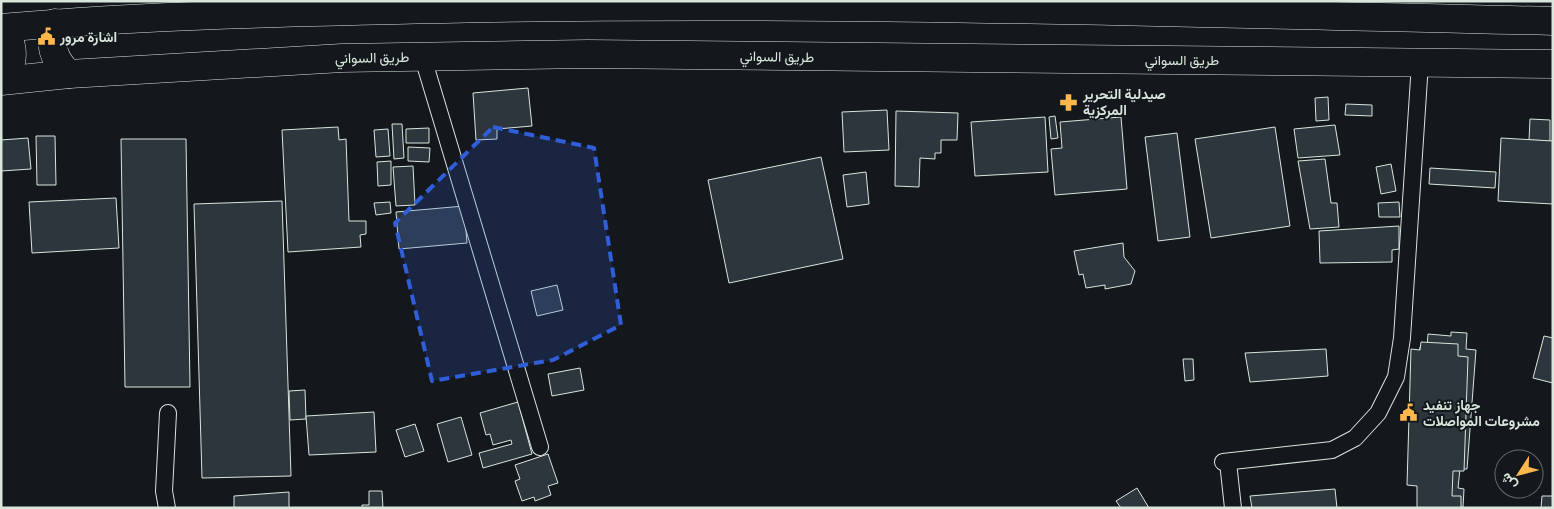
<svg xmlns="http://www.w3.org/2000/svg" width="1554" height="509" viewBox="0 0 1554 509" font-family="Signika,Vazirmatn,sans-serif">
  <rect width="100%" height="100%" fill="#14181c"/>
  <g fill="#2c363c" stroke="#d8e6dc">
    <polygon points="528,88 532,126 497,129 497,139 476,140 473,93"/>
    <polygon points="1328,97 1329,120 1316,121 1315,98"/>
    <polygon points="1346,104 1372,105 1372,116 1345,115"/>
    <polygon points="887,110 889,150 844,152 842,112"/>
    <polygon points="896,111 958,113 957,140 941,140 941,153 935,153 935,159 920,158 919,187 895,186"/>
    <polygon points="1055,116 1058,138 1051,139 1049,117"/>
    <polygon points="1045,117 1048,172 975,176 971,122"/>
    <polygon points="1121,117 1127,189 1055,195 1051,149 1062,148 1060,122"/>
    <polygon points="1530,119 1550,120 1550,141 1529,140"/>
    <polygon points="392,124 402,124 404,158 394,159"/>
    <polygon points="1335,125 1340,155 1298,158 1294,129"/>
    <polygon points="338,127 339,140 346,139 349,221 366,221 366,234 360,235 361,247 288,252 282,130"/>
    <polygon points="1275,127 1290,226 1211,238 1195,139"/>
    <polygon points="429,128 429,143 406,143 406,129"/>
    <polygon points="388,129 390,156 376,157 374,130"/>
    <polygon points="1177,133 1190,237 1158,241 1145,137"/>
    <polygon points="36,136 55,136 56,185 37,185"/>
    <polygon points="28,138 31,169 1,171 1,140"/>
    <polygon points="1501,138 1553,141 1553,204 1498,201"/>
    <polygon points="121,139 186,139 190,387 125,387"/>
    <polygon points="408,147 430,148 429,162 408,161"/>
    <polygon points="821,157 843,259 729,283 708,180"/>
    <polygon points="1325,159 1331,203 1337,203 1339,227 1310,229 1298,161"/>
    <polygon points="391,161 391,185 378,186 377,162"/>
    <polygon points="1391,164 1396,191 1381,194 1376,167"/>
    <polygon points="413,166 415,205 396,206 393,167"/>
    <polygon points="1430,168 1496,172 1495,188 1429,184"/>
    <polygon points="866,172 869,204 847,207 843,175"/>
    <polygon points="116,198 119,248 32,253 29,202"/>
    <polygon points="282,201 291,476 202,478 194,204"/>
    <polygon points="390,202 391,213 376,215 374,203"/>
    <polygon points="1399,202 1400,217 1379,217 1378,203"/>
    <polygon points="464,206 467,243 399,249 396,212"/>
    <polygon points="1399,226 1399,249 1392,250 1392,262 1320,263 1319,231"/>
    <polygon points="1123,243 1124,257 1135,271 1131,284 1105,289 1105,285 1086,288 1083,274 1079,275 1074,251"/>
    <polygon points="557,285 563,310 537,316 531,291"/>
    <polygon points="1451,332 1467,333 1466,349 1476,350 1467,469 1460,469 1458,488 1464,489 1463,507 1425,506 1427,477 1416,476 1420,417 1413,416 1420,347 1427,348 1428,334 1451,336"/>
    <polygon points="1544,336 1553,338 1553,383 1533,378"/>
    <polygon points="1421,342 1458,344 1458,356 1468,357 1464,471 1453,471 1452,496 1461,496 1461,508 1417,508 1417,486 1407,485 1411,349 1420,350"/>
    <polygon points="1326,349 1328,376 1250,382 1245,353"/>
    <polygon points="1183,359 1193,359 1194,380 1185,381"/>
    <polygon points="580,368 584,390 552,396 548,374"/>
    <polygon points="305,390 306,419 290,420 289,391"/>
    <polygon points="518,402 532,454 483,468 479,453 512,444 511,440 493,445 490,434 486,435 480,413"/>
    <polygon points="374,412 376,452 309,455 306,416"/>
    <polygon points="461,417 472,455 448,462 437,424"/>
    <polygon points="415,424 424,451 405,457 396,430"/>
    <polygon points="548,454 558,483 548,486 551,495 535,501 534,497 522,501 515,481 520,479 515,465"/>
    <polygon points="1137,488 1149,508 1121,508 1116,501"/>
    <polygon points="1335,489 1337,508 1252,508 1250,496"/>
    <polygon points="369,491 382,491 383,508 362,508 362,505 369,505"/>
    <polygon points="289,492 289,508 234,508 234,496"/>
    <polygon points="1542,496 1553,496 1553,508 1541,508"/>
  </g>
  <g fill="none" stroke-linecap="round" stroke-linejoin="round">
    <defs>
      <g id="street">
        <polyline points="423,58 540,447"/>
        <polyline points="1223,462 1332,450 1355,438 1378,413 1396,377 1402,338 1420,63"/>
        <polyline points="1228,462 1233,508"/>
        <polyline points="167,508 164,491 168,413"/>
      </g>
      <g id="highway">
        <path d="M55 23C49 43 53 60 69 74"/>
        <path d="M1 28C149 15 297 12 445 9 814 1 1184 13 1553 21"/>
        <path d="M1 30C16 44 15 65 1 79"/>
        <polyline points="1,81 69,74 342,58 588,54 1553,64"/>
      </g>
    </defs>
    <use href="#street" stroke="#d8e6dc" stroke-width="18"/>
    <use href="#highway" stroke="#d8e6dc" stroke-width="29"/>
    <use href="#street" stroke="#14181c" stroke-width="16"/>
    <use href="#highway" stroke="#14181c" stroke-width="28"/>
  </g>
  <path fill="#305dd8" fill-opacity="0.2" stroke="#305dd8" stroke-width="4" stroke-dasharray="10 6" stroke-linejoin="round" d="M493 127 594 148 621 325 553 360 432 381 395 223Z"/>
  <defs>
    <symbol id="civic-bare" viewBox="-9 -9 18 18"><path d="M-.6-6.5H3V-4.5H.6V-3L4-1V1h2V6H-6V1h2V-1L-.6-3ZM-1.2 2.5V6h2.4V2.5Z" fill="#ffb74d" stroke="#14181c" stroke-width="2.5" paint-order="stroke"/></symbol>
    <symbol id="pharmacy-bare" viewBox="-9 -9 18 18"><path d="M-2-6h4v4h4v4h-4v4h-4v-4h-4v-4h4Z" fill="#ffb74d" stroke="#14181c" stroke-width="2.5" paint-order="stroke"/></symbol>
  </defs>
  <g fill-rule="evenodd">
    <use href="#civic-bare" x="34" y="24" width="25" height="25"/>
    <use href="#pharmacy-bare" x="1056" y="90" width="25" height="25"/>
    <use href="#civic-bare" x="1396" y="400" width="25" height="25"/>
  </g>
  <g text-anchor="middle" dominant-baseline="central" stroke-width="4" stroke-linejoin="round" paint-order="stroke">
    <g font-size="14" font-weight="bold" fill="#d8e6dc" stroke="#14181c" text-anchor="start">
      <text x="60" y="37">اشارة مرور</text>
      <text x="1083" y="94">صيدلية التحرير<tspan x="1083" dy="16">المركزية</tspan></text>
      <text x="1423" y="405">جهاز تنفيد<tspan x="1423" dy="16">مشروعات المواصلات</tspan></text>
    </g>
    <g font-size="14" fill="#d8e6dc" stroke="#14181c">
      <text transform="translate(777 57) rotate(1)">طريق السواني</text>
      <text transform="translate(372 58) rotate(-1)">طريق السواني</text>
      <text x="1182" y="60">طريق السواني</text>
    </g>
  </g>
  <rect width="1554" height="509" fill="none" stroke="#d8e6dc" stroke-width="5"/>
  <g transform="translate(1519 474) rotate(234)"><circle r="24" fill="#14181c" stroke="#626a69"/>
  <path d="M0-4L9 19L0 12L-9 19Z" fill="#ffb74d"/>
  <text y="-8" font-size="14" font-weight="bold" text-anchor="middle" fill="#d8e6dc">ش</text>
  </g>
</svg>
